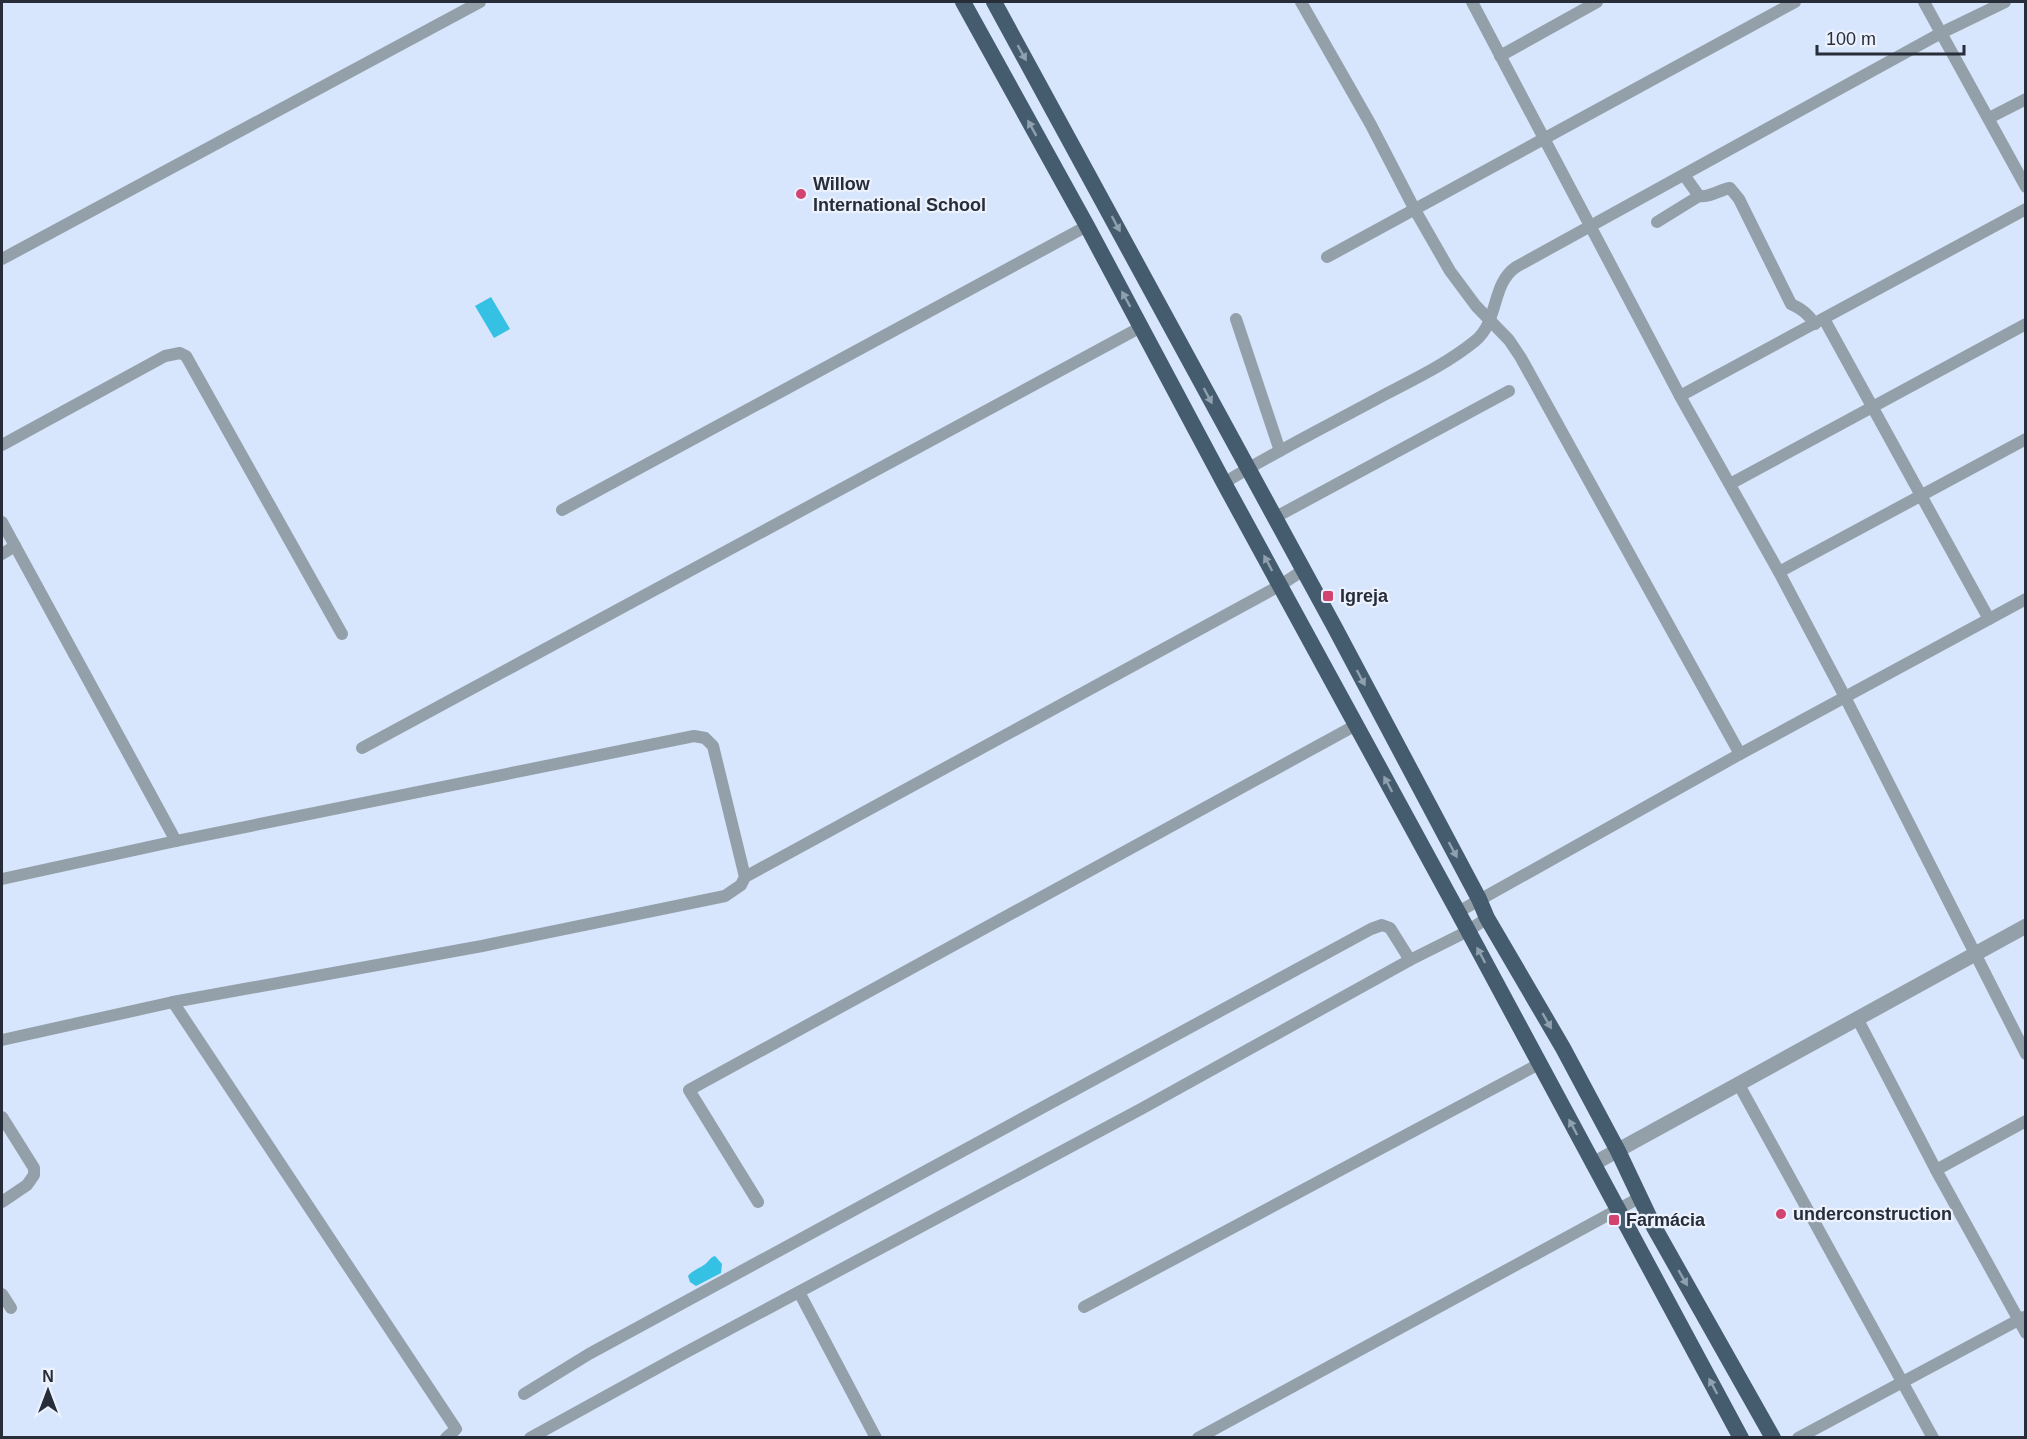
<svg xmlns="http://www.w3.org/2000/svg" width="2027" height="1439" viewBox="0 0 2027 1439" font-family="Arial,sans-serif">
  <rect width="100%" height="100%" fill="#d7e5fd"/>
  <g fill="#35c1e4">
    <polygon points="491,297 510,329 494,338 475,306"/>
    <path d="M715 1256 722 1264 721 1273 696 1286 690 1282 688 1276C693 1270 698 1269 704 1265 709 1262 709 1258 715 1256Z"/>
  </g>
  <g fill="none" stroke-linecap="round" stroke-linejoin="round">
    <g stroke="#93a0a9" stroke-width="12">
      <polyline points="1301,2 1371,125 1415,210 1450,271 1476,306 1509,340 1521,358 1740,754"/>
      <polyline points="1472,2 1680,396 1779,572 1845,697 2026,1054"/>
      <polyline points="1924,2 2026,187"/>
      <polyline points="1500,56 1597,2"/>
      <polyline points="1989,118 2026,99"/>
      <path d="M1684 175 1699 196C1709 198 1719 190 1730 188L1739 199 1791 304C1802 309 1808 314 1815 324"/>
      <polyline points="1657,222 1699,196"/>
      <polyline points="1327,257 1795,2"/>
      <polyline points="2,259 480,2"/>
      <polyline points="1236,319 1280,451"/>
      <polyline points="1824,319 1989,619"/>
      <polyline points="1680,396 2026,209"/>
      <polyline points="2,445 165,356 180,353 186,356 342,634"/>
      <path d="M1224 483C1276 451 1331 424 1384 395 1415 379 1448 363 1475 341 1499 322 1491 284 1516 267L1941 33 2005 2"/>
      <polyline points="1730,484 2026,324"/>
      <polyline points="562,510 1087,226"/>
      <polyline points="1274,518 1509,391"/>
      <polyline points="2,522 176,841"/>
      <polyline points="2,554 15,546"/>
      <polyline points="1779,572 2026,439"/>
      <polyline points="362,748 1141,327"/>
      <polyline points="2,879 176,841 694,736 705,738 713,746 745,877"/>
      <polyline points="1458,912 1740,754 2026,599"/>
      <polyline points="173,1002 456,1429 446,1438"/>
      <polyline points="1857,1018 1936,1170 2026,1333"/>
      <polyline points="2,1040 173,1002 482,946 725,896 741,885 745,877 1279,586 1302,571"/>
      <polyline points="1738,1083 1933,1438"/>
      <polyline points="2,1117 34,1168 34,1175 27,1185 2,1202"/>
      <polyline points="1936,1170 2026,1121"/>
      <polyline points="758,1202 689,1090 1356,725"/>
      <polyline points="799,1292 876,1438"/>
      <polyline points="2,1294 11,1308"/>
      <polyline points="1084,1307 1539,1064"/>
      <polyline points="524,1394 589,1354 1371,929 1382,925 1390,928 1410,960"/>
      <polyline points="530,1438 679,1356 1141,1109 1410,960 1468,931 1487,918"/>
      <polyline points="1198,1438 1639,1198"/>
      <polyline points="1798,1438 2024,1317"/>
    </g>
    <polyline stroke="#93a0a9" stroke-width="15" points="1593,1164 2026,926"/>
    <g stroke="#445c6e" stroke-width="16">
      <polyline points="963,2 1087,226 1224,483 1458,912 1741,1438"/>
      <polyline points="994,2 1334,626 1479,899 1487,918 1563,1048 1618,1151 1654,1227 1773,1438"/>
    </g>
  </g>
  <defs><path id="oneway-solid" d="M-6-.8H1V-3.2L6.5 0L1 3.2V.8H-6Z" transform="scale(1.5)"/></defs>
  <g fill="#8fa0af">
    <use href="#oneway-solid" transform="translate(1022 53) rotate(61)"/>
    <use href="#oneway-solid" transform="translate(1032 128) rotate(-119)"/>
    <use href="#oneway-solid" transform="translate(1116 224) rotate(62)"/>
    <use href="#oneway-solid" transform="translate(1126 299) rotate(-119)"/>
    <use href="#oneway-solid" transform="translate(1208 396) rotate(62)"/>
    <use href="#oneway-solid" transform="translate(1268 563) rotate(-118)"/>
    <use href="#oneway-solid" transform="translate(1361 678) rotate(62)"/>
    <use href="#oneway-solid" transform="translate(1388 784) rotate(-118)"/>
    <use href="#oneway-solid" transform="translate(1453 850) rotate(62)"/>
    <use href="#oneway-solid" transform="translate(1481 955) rotate(-118)"/>
    <use href="#oneway-solid" transform="translate(1547 1021) rotate(60)"/>
    <use href="#oneway-solid" transform="translate(1573 1127) rotate(-118)"/>
    <use href="#oneway-solid" transform="translate(1683 1278) rotate(60)"/>
    <use href="#oneway-solid" transform="translate(1713 1386) rotate(-118)"/>
  </g>
  <g fill="#d2446f" stroke="#ebf2fe" stroke-width="2">
    <circle cx="801" cy="194" r="6"/>
    <rect x="1322" y="590" width="12" height="12" rx="3"/>
    <circle cx="1781" cy="1214" r="6"/>
    <rect x="1608" y="1214" width="12" height="12" rx="3"/>
  </g>
  <g text-anchor="middle" dominant-baseline="central" stroke-width="4.5" stroke-linejoin="round" paint-order="stroke">
    <g font-size="18" font-weight="bold" fill="#272d39" stroke="#ebf2fe" text-anchor="start">
      <text x="813" y="184">Willow<tspan x="813" dy="21">International School</tspan></text>
      <text x="1340" y="596">Igreja</text>
      <text x="1793" y="1214">underconstruction</text>
      <text x="1626" y="1220">Farmácia</text>
    </g>
  </g>
  <rect width="2027" height="1439" fill="none" stroke="#272d39" stroke-width="6"/>
  <g transform="translate(48 1391)" stroke="#ebf2fe" stroke-width="4.5" paint-order="stroke">
  <path d="M0-4.5L10 22L0 15L-10 22Z" fill="#272d39"/>
  <text y="-9" font-size="16" font-weight="bold" text-anchor="middle" fill="#272d39">N</text>
  </g>
  <path d="M1817 45v9h147v-9" fill="none" stroke="#272d39" stroke-width="3"/>
  <text x="1826" y="45" font-size="18" fill="#272d39" stroke="#ebf2fe" stroke-width="4.5" paint-order="stroke">100 m</text>
</svg>
